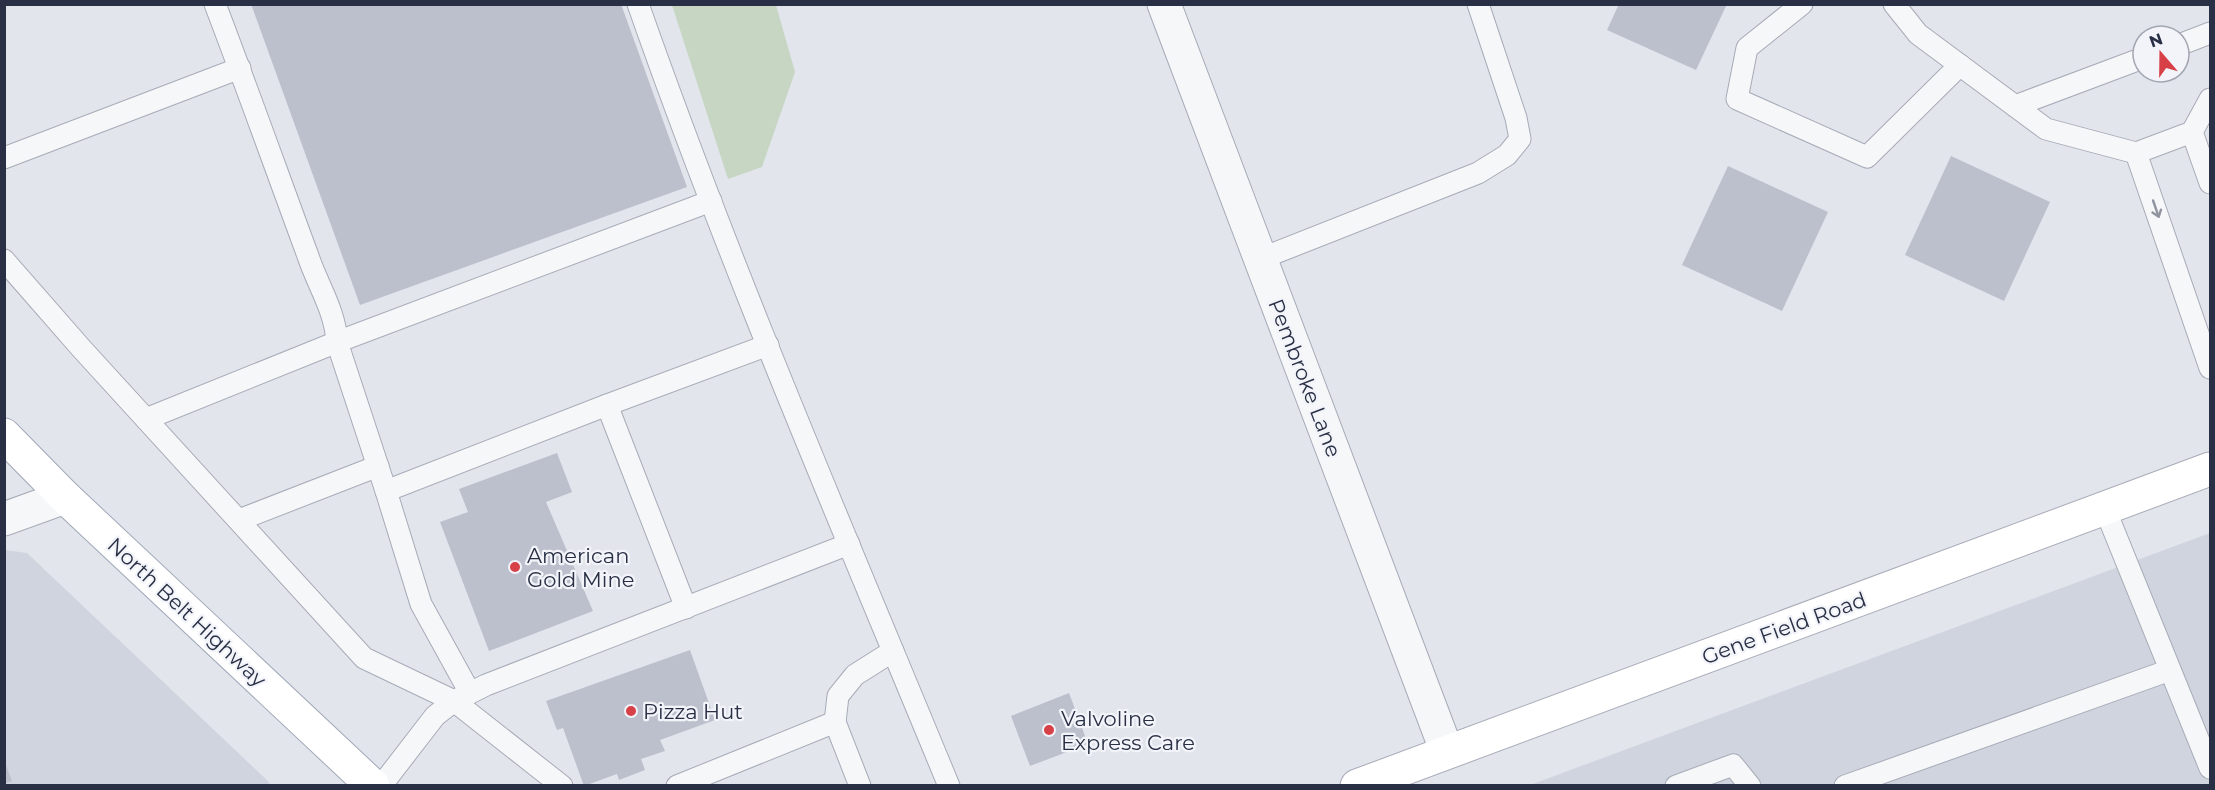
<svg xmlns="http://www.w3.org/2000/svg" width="2215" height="790" viewBox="0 0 2215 790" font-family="Montserrat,sans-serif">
  <rect width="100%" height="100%" fill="#e2e5ec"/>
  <g fill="#d0d4de">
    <polygon points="2210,533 2210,785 1530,785"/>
    <polygon points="5,550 27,553 270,783 264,786 5,786"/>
  </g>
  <polygon fill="#c6d6c3" points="672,5 776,5 795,72 762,167 728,179"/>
  <g fill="#bcc0cc">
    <polygon points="251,4 621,4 687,187 360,305"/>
    <polygon points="1619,4 1727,4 1696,70 1607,30"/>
    <polygon points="1951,156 2050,202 2004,301 1905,255"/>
    <polygon points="1728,166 1828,212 1782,311 1682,265"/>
    <polygon points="557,453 572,492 546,502 593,611 489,651 440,522 468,512 459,489"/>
    <polygon points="690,650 715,720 660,740 665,751 641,759 645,770 619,780 617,774 584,786 563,728 557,730 546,701"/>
    <polygon points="1069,693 1088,744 1030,766 1011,716"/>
    <polygon points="4,760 12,781 4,784"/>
  </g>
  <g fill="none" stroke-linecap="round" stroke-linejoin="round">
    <defs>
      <g id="lane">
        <path d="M215 4C247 88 277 172 308 256 318 286 335 310 337 342L386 491 421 604 470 693"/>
        <path d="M638 4C731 269 842 527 949 786"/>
        <polyline points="1802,4 1747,48 1737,99 1867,157 1960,65"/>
        <polyline points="1894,4 1918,34 2046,129 2136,153 2192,132 2210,99"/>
        <polyline points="2179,45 2210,33"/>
        <polyline points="2015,106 2143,58"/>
        <polyline points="2192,132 2210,183"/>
        <polyline points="2136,153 2210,368"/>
        <polyline points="4,158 240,68"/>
        <polyline points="1260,259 1478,173 1507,155 1520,139 1516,118 1478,4"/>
        <polyline points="4,260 81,348 364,658 454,701 562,786"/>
        <polyline points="607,405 768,345"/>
        <polyline points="146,419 337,342 711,201"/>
        <polyline points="386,491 607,405 686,608"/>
        <polyline points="2105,509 2210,768"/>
        <polyline points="239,520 378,466"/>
        <polyline points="835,722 838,696 855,675 893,651"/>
        <polyline points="381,786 435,716 454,701 486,685 849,544"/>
        <polyline points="677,786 835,722 860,786"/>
        <polyline points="1676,786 1733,765 1750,786"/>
        <polyline points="1845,786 2170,670"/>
      </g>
      <g id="street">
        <polyline points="1164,4 1447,752"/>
        <polyline points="4,519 65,497"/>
      </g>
      <polyline id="secondary" points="1357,786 2210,469"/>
      <polyline id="primary" points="4,435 65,497 373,786"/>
    </defs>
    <use href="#lane" stroke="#a7abb7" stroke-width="23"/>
    <use href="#street" stroke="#a7abb7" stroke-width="35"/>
    <use href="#secondary" stroke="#a7abb7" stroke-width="35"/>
    <use href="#primary" stroke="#a1a8b8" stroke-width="35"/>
    <use href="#lane" stroke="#f6f7f9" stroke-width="21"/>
    <use href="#street" stroke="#f6f7f9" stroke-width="33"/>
    <use href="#secondary" stroke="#fff" stroke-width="33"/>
    <use href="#primary" stroke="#fff" stroke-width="33"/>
  </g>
  <defs><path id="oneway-shaft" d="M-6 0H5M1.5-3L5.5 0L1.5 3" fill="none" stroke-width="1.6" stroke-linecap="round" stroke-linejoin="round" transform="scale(1.5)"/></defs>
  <use stroke="#90949f" href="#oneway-shaft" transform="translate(2156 209) rotate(71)"/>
  <g fill="#d84048" stroke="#f2f4f9" stroke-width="2">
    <circle cx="515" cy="567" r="6"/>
    <circle cx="631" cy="711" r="6"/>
    <circle cx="1049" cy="730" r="6"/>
  </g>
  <g text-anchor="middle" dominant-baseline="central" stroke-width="4.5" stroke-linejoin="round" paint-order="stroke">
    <g font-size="21" fill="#293045" stroke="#f2f4f9">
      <text transform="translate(1305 378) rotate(69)">Pembroke Lane</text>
      <text transform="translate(187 612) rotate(43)">North Belt Highway</text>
      <text transform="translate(1784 628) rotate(-20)">Gene Field Road</text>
    </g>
    <g font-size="21" fill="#293045" stroke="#f2f4f9" text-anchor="start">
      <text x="527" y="555">American<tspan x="527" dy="24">Gold Mine</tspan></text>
      <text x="643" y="711">Pizza Hut</text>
      <text x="1061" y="718">Valvoline<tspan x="1061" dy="24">Express Care</tspan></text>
    </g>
  </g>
  <rect width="2215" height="790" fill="none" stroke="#293045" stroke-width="12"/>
  <g transform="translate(2161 54) rotate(340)"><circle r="28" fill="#f2f4f9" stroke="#a2a6b1" stroke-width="1.5"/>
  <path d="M0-4.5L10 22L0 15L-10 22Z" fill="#d84048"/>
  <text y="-9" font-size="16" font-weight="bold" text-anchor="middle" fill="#293045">N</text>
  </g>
</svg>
